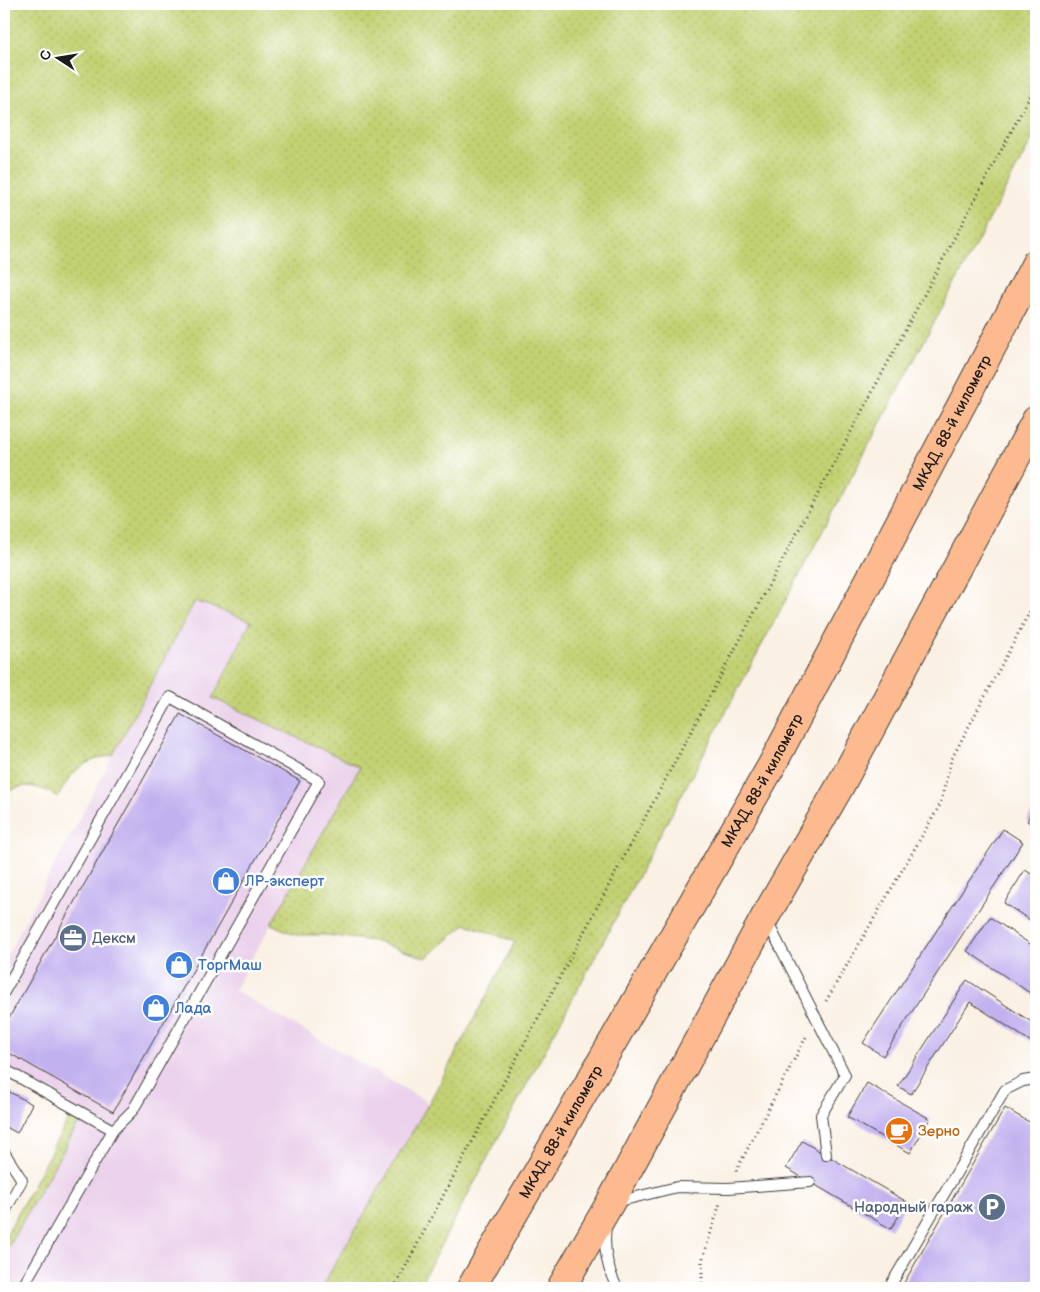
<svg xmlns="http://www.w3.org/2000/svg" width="1040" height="1292" viewBox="0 0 1040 1292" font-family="'Balsamiq Sans',sans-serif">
  <defs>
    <pattern id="grass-dots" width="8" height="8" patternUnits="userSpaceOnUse" patternTransform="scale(1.25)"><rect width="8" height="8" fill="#c3d173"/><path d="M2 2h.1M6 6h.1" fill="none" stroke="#a7b363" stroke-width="1.8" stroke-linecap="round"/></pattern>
  </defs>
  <rect width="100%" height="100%" fill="#fff"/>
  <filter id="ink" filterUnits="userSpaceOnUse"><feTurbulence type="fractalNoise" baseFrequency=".02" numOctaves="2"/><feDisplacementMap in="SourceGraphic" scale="10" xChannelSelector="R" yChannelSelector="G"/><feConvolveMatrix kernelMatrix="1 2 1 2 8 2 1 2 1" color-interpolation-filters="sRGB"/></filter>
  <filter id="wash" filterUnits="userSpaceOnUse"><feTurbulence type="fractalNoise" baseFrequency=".0096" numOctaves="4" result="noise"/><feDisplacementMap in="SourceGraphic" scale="20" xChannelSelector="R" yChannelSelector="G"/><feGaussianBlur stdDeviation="1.12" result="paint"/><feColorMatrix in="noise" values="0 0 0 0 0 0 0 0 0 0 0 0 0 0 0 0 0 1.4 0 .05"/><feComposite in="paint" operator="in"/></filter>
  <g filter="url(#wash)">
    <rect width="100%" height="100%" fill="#faf0e3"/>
    <polygon fill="#ebd1eb" points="195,601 251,621 214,698 360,767 234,990 429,1103 321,1288 4,1288 4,1239 71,1114 4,1078 4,961"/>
    <g fill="url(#grass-dots)" stroke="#707648">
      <path d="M4 4H1036V132L418 1288H321L429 1103 515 942 466 924 426 958 373 941 326 935H296L271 924 360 767 213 698 251 621 195 601 113 755C81 762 74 768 58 797 40 786 21 780 4 796Z"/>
      <polygon points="71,1114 81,1119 4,1254 4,1239"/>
    </g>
    <g id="blocks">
      <g fill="#c1b1ef">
        <polygon points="180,714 300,781 113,1112 4,1050 4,1027"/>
        <polygon points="1036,804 1036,826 1027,821"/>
        <polygon points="1003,829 1023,842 883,1056 863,1043"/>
        <polygon points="1025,870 1036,877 1036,924 1004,903"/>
        <polygon points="990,917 1036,948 1036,997 967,951"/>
        <polygon points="967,980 1036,1025 1036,1045 970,1002 911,1094 898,1086"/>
        <polygon points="867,1083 930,1119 910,1153 847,1117"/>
        <polygon points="4,1089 32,1104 17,1133 4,1126"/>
        <polygon points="1005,1108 1036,1126 1036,1288 901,1288"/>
        <polygon points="802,1141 907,1202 891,1229 786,1168"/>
      </g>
    </g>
  </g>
  <g filter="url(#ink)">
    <use href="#blocks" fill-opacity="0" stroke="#3d3c3a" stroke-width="1"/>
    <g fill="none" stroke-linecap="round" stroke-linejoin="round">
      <defs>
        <g id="service">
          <polyline points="766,919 845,1075 821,1115 826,1155"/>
          <polyline points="4,992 170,697 319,781 133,1110 113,1130 22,1288"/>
          <polyline points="4,1069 113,1130"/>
          <polyline points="4,1152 22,1180 4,1213"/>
          <polyline points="616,1202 677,1187 728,1188 810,1182"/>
          <path d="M606 1227C603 1249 607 1268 617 1288"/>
          <polyline points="889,1288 1005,1090 1023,1081 1036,1079"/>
        </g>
        <g id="trunk">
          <path id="s1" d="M471 1288 772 765 1036 263"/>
          <polyline points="561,1288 610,1203 765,917 840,786 1036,420"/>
        </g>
      </defs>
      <use href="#service" stroke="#3d3c3a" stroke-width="12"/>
      <use href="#trunk" stroke="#3d3c3a" stroke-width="30"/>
      <g stroke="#3d3c3a" stroke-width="3" stroke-dasharray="1 4" stroke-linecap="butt">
        <polyline points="826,1001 940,805 951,760 1036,600"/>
        <polyline points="736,1171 807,1035"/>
        <polyline points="394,1288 1036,85"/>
        <polyline points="702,1288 702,1261 720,1203"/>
      </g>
      <use href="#service" stroke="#fff" stroke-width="10"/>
      <use href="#trunk" stroke="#fcba8e" stroke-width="28"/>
    </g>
  </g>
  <defs>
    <symbol id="shop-disc" viewBox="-11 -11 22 22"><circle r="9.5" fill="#3f7fe0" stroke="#fff"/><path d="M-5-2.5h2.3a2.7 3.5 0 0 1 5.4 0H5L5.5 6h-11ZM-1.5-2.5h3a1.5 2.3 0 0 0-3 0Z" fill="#fff"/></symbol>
    <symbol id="office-disc" viewBox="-11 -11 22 22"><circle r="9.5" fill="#5c6f8a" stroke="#fff"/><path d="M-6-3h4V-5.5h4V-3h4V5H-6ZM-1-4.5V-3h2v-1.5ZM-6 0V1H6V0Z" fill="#fff"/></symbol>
    <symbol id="cafe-disc" viewBox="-11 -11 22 22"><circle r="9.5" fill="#e8710a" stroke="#fff"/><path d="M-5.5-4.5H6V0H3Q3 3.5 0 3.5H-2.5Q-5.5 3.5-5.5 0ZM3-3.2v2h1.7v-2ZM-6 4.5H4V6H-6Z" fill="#fff"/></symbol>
    <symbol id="parking-disc" viewBox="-11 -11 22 22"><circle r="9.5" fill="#5c6f8a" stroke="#fff"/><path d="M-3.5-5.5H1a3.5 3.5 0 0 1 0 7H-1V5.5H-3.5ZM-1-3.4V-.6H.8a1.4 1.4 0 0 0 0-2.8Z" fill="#fff"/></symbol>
  </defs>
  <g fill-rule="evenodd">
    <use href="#shop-disc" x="210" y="865" width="32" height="32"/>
    <use href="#office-disc" x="57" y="922" width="32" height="32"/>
    <use href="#shop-disc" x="163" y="949" width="32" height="32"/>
    <use href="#shop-disc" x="140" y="992" width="32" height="32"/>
    <use href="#cafe-disc" x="883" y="1115" width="32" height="32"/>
    <use href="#parking-disc" x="976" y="1191" width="32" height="32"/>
  </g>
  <g text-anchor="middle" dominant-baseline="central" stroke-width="5" stroke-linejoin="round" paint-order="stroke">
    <g font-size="15" fill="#1c1c1c" stroke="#fff">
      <text stroke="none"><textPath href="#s1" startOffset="990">МКАД, 88-й километр</textPath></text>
      <text stroke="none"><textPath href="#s1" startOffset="585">МКАД, 88-й километр</textPath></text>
      <text stroke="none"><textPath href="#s1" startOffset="180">МКАД, 88-й километр</textPath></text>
    </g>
    <g font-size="15" fill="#366cbe" stroke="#fff" text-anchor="start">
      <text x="245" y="881">ЛР-эксперт</text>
      <text x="198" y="965">ТоргМаш</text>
      <text x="175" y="1008">Лада</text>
    </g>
    <g font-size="15" fill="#4e5e75" stroke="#fff" text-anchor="start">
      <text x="92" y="938">Дексм</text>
      <text x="973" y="1207" text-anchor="end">Народный гараж</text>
    </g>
    <g font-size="15" fill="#c56008" stroke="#fff" text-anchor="start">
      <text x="918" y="1131">Зерно</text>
    </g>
  </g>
  <rect width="1040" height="1292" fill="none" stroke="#fff" stroke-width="20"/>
  <g transform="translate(58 58) rotate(282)" stroke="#ffffff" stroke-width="4" paint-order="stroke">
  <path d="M0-4L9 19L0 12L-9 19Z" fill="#1c1c1c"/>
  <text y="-8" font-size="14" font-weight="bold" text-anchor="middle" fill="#1c1c1c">С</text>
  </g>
</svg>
